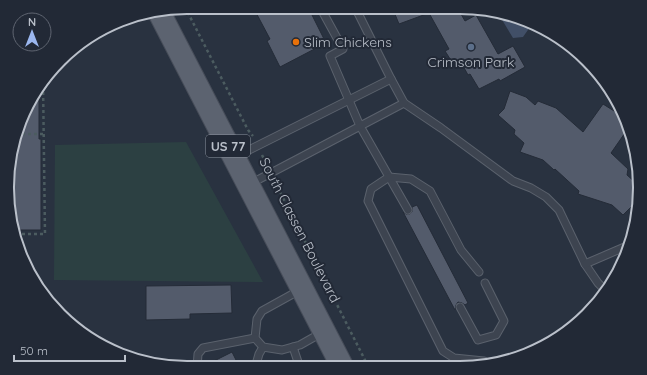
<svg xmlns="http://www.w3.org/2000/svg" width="647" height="375" viewBox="0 0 647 375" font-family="Quicksand,sans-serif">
  <rect width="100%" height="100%" fill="#293240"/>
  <polygon fill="#2c4042" points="186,142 263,282 54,280 55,145"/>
  <path fill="#414f67" d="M498 13C510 15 523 15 530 27L523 37 513 38Z"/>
  <g fill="#535b6b" stroke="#242b37">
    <polygon points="253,7 308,7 326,43 280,67 267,41 270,39"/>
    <polygon points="392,7 440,7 443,14 457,7 465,21 476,15 498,54 513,46 525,67 500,81 499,79 479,89 470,74 468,75 462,64 458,65 455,60 452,62 445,51 449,49 429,13 399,24"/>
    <polygon points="39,85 39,139 41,139 41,230 14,230 7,199 13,141"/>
    <polygon points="510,91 526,97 535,105 538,101 556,108 583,132 603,104 622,116 627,130 611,153 628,169 627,175 637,184 637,201 623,215 612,205 578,194 579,191 555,169 554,170 543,160 520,152 524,143 514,134 515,130 498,115 504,109"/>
    <polygon points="417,205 468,303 465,305 462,303 458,302 456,305 455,310 403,212 406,214 410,214 412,212 412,207"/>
    <polygon points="231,285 232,313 190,314 190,319 146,320 146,286"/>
    <polygon points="232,352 240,368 202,368 202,367"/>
  </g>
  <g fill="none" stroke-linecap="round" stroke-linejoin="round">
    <defs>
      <g id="service">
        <polyline points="320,7 343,49 330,56 360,126 408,210"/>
        <polyline points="355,7 391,79 404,103 441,128 513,181 531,188 546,197 559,210 585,264 598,283 606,291"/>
        <polyline points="237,156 391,79"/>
        <polyline points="250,184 404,103"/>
        <polyline points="585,264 627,246"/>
        <polyline points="479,272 461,250 430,191 411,179 389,177 371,189 368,201 443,351 454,358 484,361 487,363"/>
        <polyline points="300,290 262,311 257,319 255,338 263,347 282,350 300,345 323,332"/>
        <polyline points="460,307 478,340 496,335 504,321 485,283"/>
        <polyline points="293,347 300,368"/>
        <polyline points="197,368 198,354 203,348 255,338"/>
        <polyline points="255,368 259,354 263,347"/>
      </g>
      <polyline id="primary" points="159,12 343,368"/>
    </defs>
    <use href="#service" stroke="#5b626d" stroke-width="9"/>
    <use href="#primary" stroke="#474d59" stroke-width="24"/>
    <g stroke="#4c5c60" stroke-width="2.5" stroke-dasharray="3 3" stroke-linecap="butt">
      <polyline points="185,7 248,130 253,136"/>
      <polyline points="16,134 44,134"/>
      <polyline points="262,155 267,165"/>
      <polyline points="275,182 369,368"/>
      <polyline points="16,234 45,234 43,81"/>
    </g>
    <use href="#service" stroke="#3d4450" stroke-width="7"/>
    <use href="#primary" stroke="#5c6370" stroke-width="22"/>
  </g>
  <circle fill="#e8710a" stroke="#222936" stroke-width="1.5" cx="296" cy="42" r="4"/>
  <circle fill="#5c6f8a" stroke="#222936" stroke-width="1.5" cx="471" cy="47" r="4"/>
  <g text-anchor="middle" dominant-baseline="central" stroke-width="4" stroke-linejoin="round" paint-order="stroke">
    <rect fill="#222936" stroke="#8c939e" stroke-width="1" x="206" y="135" width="44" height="22" rx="3"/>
    <g font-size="13" font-weight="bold" fill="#bac0ca">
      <text x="228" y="146">US 77</text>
    </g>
    <g font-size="14" fill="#bac0ca" stroke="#222936" text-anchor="start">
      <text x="304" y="42">Slim Chickens</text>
      <text x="471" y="62" text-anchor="middle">Crimson Park</text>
    </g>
    <g font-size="14" fill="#bac0ca" stroke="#222936">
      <text transform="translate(300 230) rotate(63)">South Classen Boulevard</text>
    </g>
  </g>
  <path d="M0 0H647V375H0ZM187 14H460A173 173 0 0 1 633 187V188A173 173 0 0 1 460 361H187A173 173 0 0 1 14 188V187A173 173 0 0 1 187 14Z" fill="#222936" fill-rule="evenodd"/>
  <path fill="none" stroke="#bac0ca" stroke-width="2" d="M187 14H460A173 173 0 0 1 633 187V188A173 173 0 0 1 460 361H187A173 173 0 0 1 14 188V187A173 173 0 0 1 187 14Z"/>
  <g transform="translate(32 32)"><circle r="19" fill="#222936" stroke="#5f6571"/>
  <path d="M0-3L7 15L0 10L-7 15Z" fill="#9bb7ef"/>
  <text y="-6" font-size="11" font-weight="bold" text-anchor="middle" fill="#bac0ca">N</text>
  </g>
  <path d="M14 355v6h111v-6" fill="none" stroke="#bac0ca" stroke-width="2"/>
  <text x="20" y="355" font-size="12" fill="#bac0ca" stroke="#222936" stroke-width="3" paint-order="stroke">50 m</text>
</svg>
